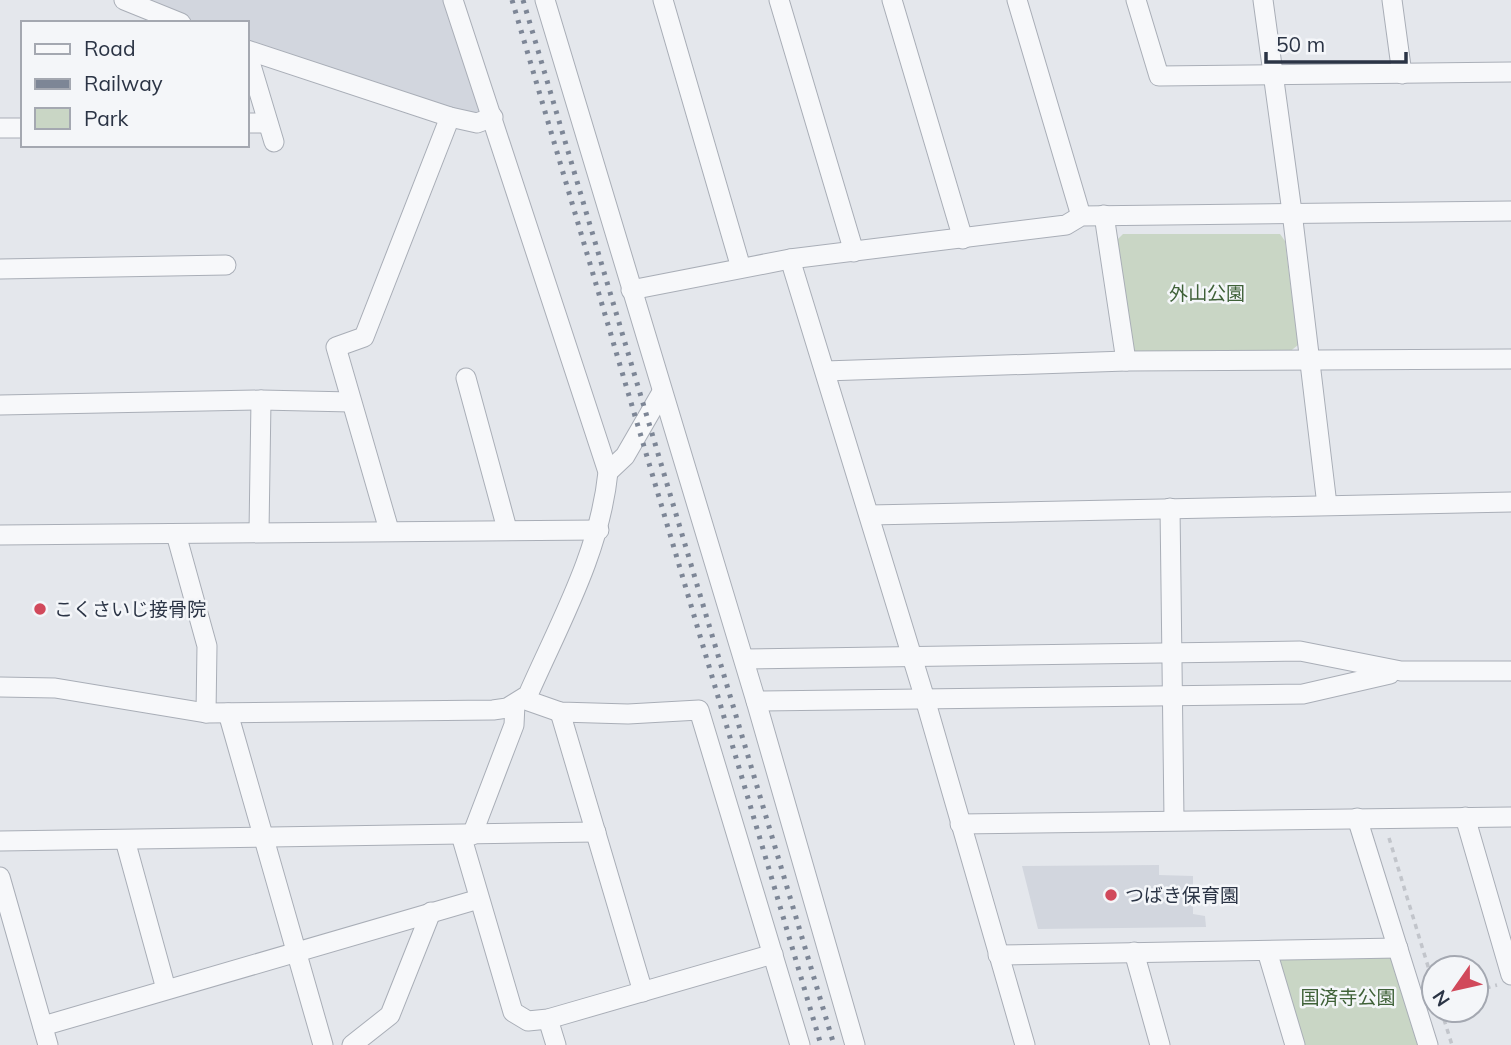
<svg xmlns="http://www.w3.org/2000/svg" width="1511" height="1045" viewBox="0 0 1511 1045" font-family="Mulish,'Noto Sans JP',sans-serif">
  <rect width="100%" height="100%" fill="#e4e7ec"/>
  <g fill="#d2d6de">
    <polygon points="124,0 453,0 493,117 477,123 247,50 247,23 181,23"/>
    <polygon points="1159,865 1159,875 1193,876 1193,914 1205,916 1206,927 1038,929 1022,866"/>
  </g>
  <g fill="#c9d6c5">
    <polygon points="1123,234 1280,234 1285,241 1298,345 1288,353 1134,353 1116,241"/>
    <polygon points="1398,948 1428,1045 1295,1045 1267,951"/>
  </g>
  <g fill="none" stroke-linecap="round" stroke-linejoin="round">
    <defs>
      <g id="minor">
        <polyline points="124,0 181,23"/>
        <polyline points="545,0 756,701 855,1045"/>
        <polyline points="663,0 741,268"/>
        <polyline points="779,0 854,252"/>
        <polyline points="892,0 963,239"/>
        <polyline points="1017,0 1081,216"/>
        <polyline points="1136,0 1159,76 1511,72"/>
        <polyline points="1263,0 1292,212 1327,505"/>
        <polyline points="1392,0 1402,74"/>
        <polyline points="247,50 450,117 477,123 493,117"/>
        <polyline points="247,52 274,142"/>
        <polyline points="247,123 268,123"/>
        <polyline points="0,128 23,128"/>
        <polyline points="1104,215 1126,361"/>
        <polyline points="790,259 925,699 1025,1045"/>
        <polyline points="0,269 226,265"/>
        <polyline points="631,290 790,259 1066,225 1081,216 1511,211"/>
        <polyline points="825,371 1126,361 1511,359"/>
        <polyline points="466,378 507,529"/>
        <polyline points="0,405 261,400 351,402"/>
        <polyline points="608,472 625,456 662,392"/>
        <polyline points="1170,508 1174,819"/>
        <polyline points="869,515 1511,502"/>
        <polyline points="389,530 336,347 364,337 450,117"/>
        <polyline points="259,532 261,400"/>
        <polyline points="176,534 207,646 206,713"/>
        <polyline points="0,535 599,530"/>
        <polyline points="744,659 1300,651 1401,671 1511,671"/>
        <path d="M0 687 55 688 206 713 493 710 507 708 528 695C560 622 600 552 608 472L453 0"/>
        <polyline points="523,699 560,712 628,714 699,710 800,1045"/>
        <polyline points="756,701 1303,694 1390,674"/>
        <polyline points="560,712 643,992"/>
        <polyline points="228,713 323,1045"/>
        <polyline points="1465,817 1511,975"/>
        <polyline points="1357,818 1428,1045"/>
        <polyline points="960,824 1511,817"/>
        <polyline points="461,835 513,1012 528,1021 548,1019 773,954"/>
        <polyline points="472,835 514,725 515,704"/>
        <polyline points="125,840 166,989"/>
        <polyline points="0,841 596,832"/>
        <polyline points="0,877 48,1045"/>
        <polyline points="1267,951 1295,1045"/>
        <polyline points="1134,952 1160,1045"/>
        <polyline points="998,955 1398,948"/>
        <polyline points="548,1019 556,1045"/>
        <polyline points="43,1026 479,899"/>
        <polyline points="352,1045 390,1015 431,912"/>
      </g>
    </defs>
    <use href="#minor" stroke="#a9aeb7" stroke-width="21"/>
    <g stroke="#c2c5cb" stroke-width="3.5" stroke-dasharray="5 5" stroke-linecap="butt">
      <polyline points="1389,838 1434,986"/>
      <polyline points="1476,991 1497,985"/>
      <polyline points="1441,1010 1452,1045"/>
    </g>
    <use href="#minor" stroke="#f7f8fa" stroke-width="19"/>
    <g stroke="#7d8696" stroke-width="5" stroke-dasharray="3.5 7" stroke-linecap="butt">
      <polyline points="512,0 821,1045"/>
      <polyline points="523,0 834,1045"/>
    </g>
  </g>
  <g fill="#d1495b" stroke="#f4f6f9" stroke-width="2.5">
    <circle cx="40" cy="609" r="7"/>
    <circle cx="1111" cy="895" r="7"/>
  </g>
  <g text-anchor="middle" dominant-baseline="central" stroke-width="5" stroke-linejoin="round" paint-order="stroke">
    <g font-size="19" fill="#3f6138" stroke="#f4f6f9">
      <text x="1207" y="293">外山公園</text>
      <text x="1348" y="997">国済寺公園</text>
    </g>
    <g font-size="19" fill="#2b3445" stroke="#f4f6f9" text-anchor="start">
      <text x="54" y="609">こくさいじ接骨院</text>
      <text x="1125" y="895">つばき保育園</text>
    </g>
  </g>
  <rect x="21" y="21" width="228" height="126" fill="#f4f6f9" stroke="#a4a8b1" stroke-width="2"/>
  <rect x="35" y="44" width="35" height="10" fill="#f7f8fa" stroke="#a4a8b1" stroke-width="2"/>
  <text x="84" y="56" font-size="21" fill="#2b3445">Road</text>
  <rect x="35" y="79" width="35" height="10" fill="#7d8696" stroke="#a4a8b1" stroke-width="2"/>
  <text x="84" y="91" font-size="21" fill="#2b3445">Railway</text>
  <rect x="35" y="108" width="35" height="21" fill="#c9d6c5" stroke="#a4a8b1" stroke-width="2"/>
  <text x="84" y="126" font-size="21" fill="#2b3445">Park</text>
  <g transform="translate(1455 989) rotate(236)"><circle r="33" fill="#f4f6f9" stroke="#a4a8b1" stroke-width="2"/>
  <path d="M0-5L12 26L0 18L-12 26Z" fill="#d1495b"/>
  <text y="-10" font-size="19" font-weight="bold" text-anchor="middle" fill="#2b3445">N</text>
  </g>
  <path d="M1266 52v10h140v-10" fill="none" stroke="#2b3445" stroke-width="3.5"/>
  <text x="1276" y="52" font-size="21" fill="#2b3445" stroke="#f4f6f9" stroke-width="5" paint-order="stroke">50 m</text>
</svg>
